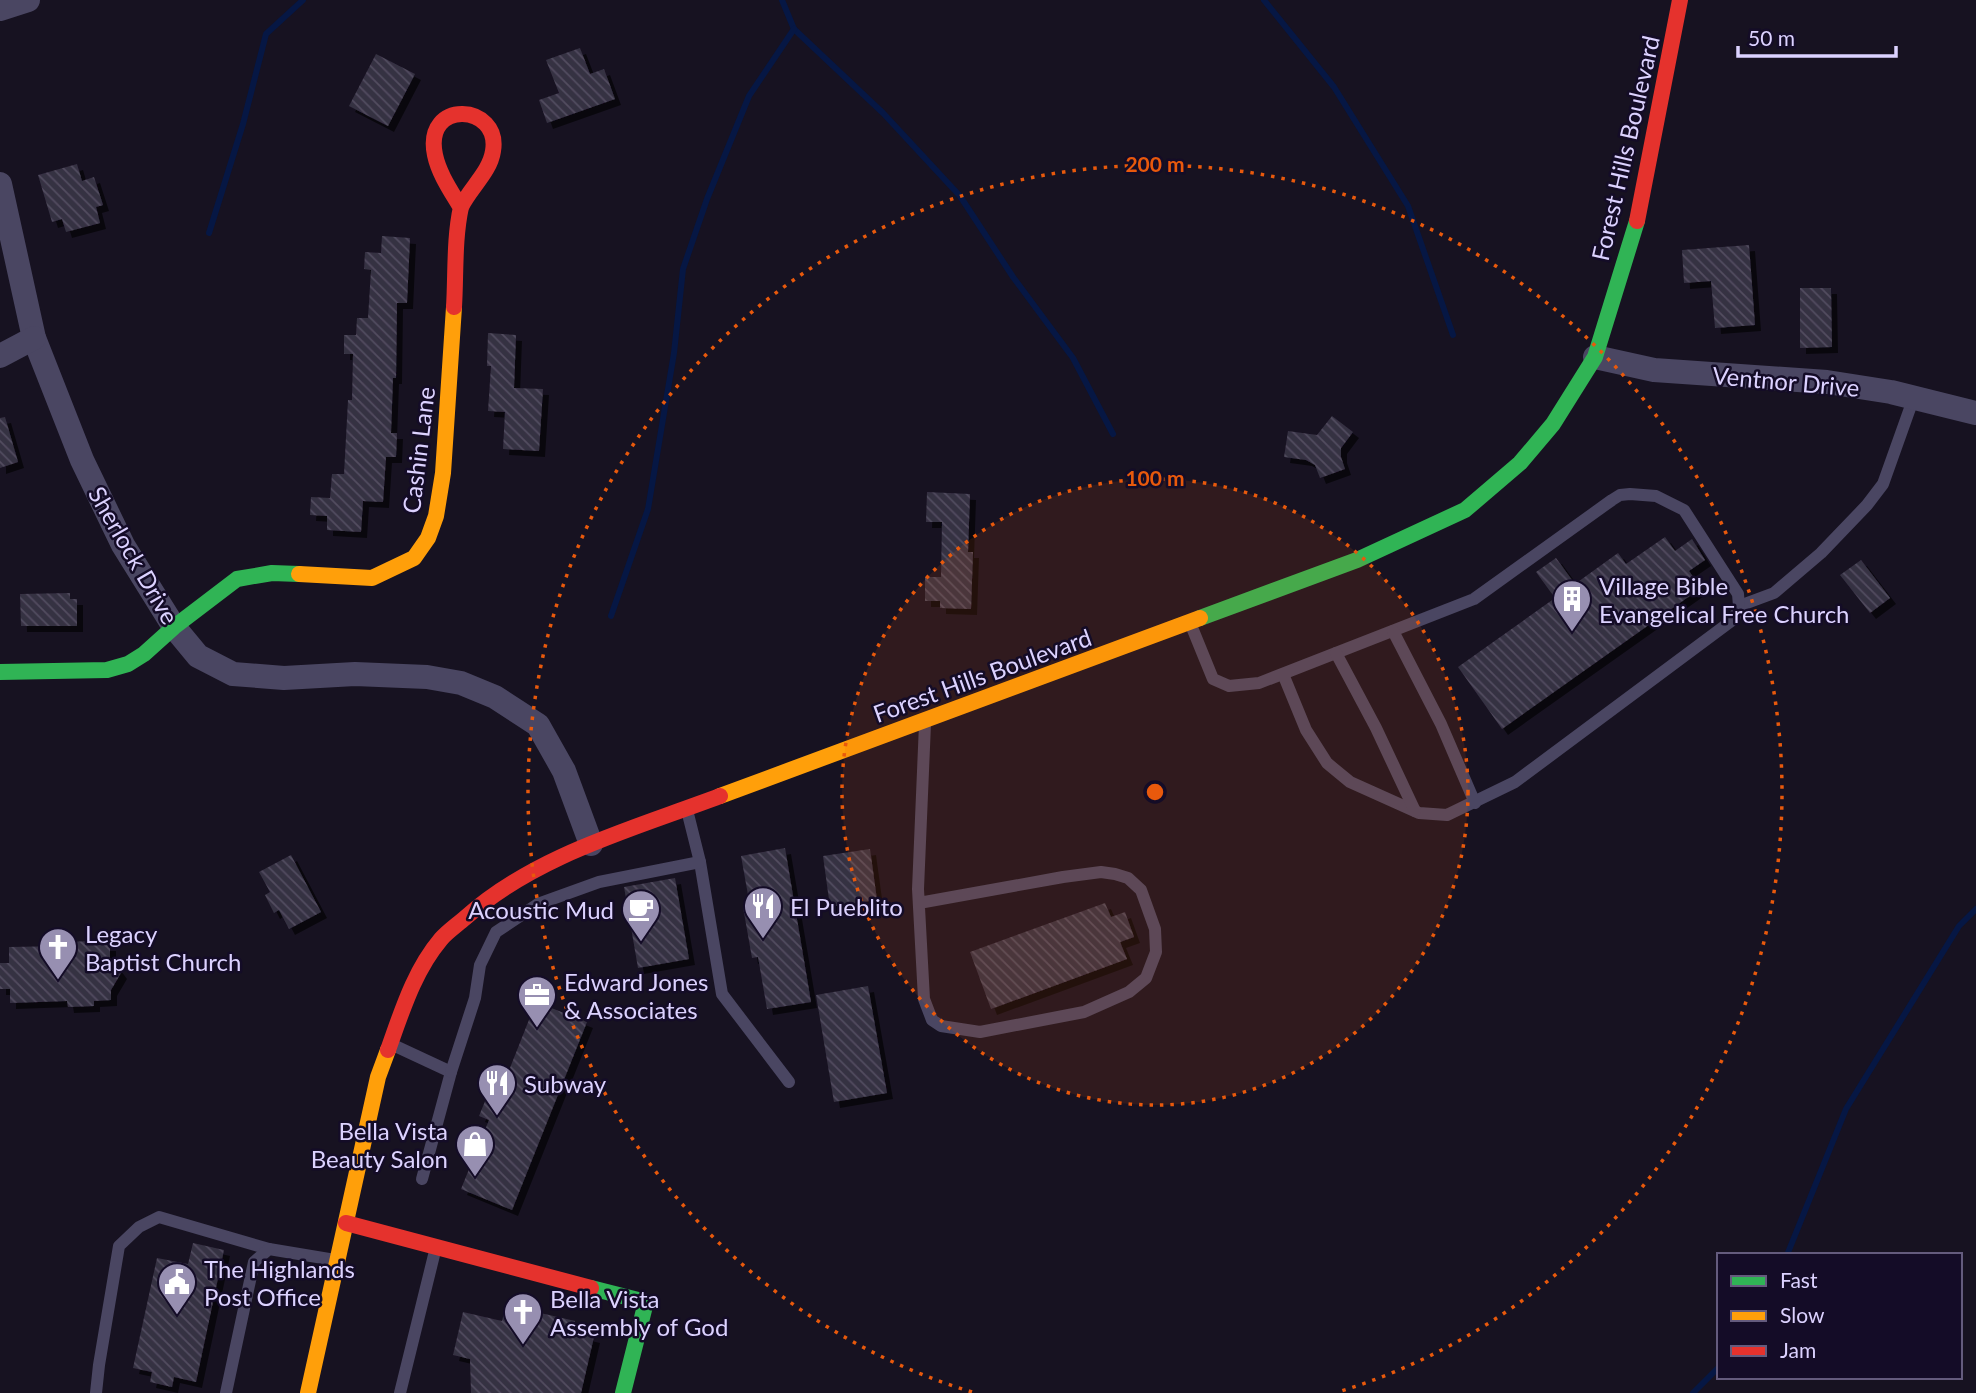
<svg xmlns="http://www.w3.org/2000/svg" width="1976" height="1393" viewBox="0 0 1976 1393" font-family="Lato,sans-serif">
  <defs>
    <pattern id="building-back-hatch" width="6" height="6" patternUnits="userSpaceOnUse" patternTransform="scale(1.75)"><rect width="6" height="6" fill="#363043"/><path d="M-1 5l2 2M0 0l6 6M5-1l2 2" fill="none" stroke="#524d5f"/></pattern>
    <filter id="shadow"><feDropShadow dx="6" dy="6" stdDeviation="0" flood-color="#0009"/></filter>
  </defs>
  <rect width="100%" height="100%" fill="#171221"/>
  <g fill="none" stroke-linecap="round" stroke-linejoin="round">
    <g stroke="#061744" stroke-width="6">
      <polyline points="782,0 794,29 883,113 960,196 1013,277 1073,358 1113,434"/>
      <polyline points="1264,0 1334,87 1408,206 1453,335"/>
      <polyline points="209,233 243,124 266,34 303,0"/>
      <polyline points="611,616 648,509 674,353 683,269 707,199 749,96 794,29"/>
      <polyline points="1787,1255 1846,1109 1959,926 1976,909"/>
      <polyline points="1693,1393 1719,1367"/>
    </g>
  </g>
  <g fill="url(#building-back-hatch)" filter="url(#shadow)">
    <polygon points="580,48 590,74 604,69 615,99 547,123 539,100 559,93 546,60"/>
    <polygon points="376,54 415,74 388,126 349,106"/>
    <polygon points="77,164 82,181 94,177 103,205 96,207 100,223 66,232 62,219 52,222 38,175"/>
    <polygon points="382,236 410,238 407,303 397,303 396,378 393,378 391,433 397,433 396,457 386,457 383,502 363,501 361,532 327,530 327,516 310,515 311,497 330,498 332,474 344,474 348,400 352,400 353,354 344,354 344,335 356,335 357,318 368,318 371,270 364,269 365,252 381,253"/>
    <polygon points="1749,245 1755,325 1715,328 1711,281 1684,283 1682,250"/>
    <polygon points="1800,288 1831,288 1832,347 1800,348"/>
    <polygon points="488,333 516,335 514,388 543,389 539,451 503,449 505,412 488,411 491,366 487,366"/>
    <polygon points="1332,416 1353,432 1341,448 1341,457 1345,469 1320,478 1315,465 1306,460 1284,457 1288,431 1317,435"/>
    <polygon points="5,417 18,462 0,468 0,418"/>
    <polygon points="927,492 970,494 968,552 973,552 971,609 940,608 940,601 925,601 925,577 941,577 942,522 926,522"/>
    <polygon points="1665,537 1675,551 1692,539 1705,560 1689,571 1701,588 1502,729 1458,667 1555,598 1536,572 1556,558 1575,584 1618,553 1626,564"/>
    <polygon points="1861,560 1890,598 1870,613 1840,575"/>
    <polygon points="70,593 70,599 77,599 77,626 21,626 20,594"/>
    <polygon points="785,848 811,1002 767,1009 758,957 752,958 743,907 750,906 741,856"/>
    <polygon points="870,849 877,900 830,907 823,856"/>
    <polygon points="291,855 321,912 289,929 279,910 274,913 265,895 270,892 259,872"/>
    <polygon points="675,878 689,959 638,968 624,887"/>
    <polygon points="1105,903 1111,917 1125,912 1134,937 1120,942 1127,959 991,1009 970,952"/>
    <polygon points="93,941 93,945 110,945 110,958 121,973 111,990 111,1000 94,1001 94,1006 68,1007 67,1001 10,1003 10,989 0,989 0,963 9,963 9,947 65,946 65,942"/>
    <polygon points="868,986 887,1093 834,1102 816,995"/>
    <polygon points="536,1002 587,1022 512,1210 461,1189 489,1120 479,1116 498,1069 508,1073"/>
    <polygon points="193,1243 224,1250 196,1382 174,1377 172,1387 150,1382 152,1372 133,1368 157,1258 188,1264"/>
    <polygon points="506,1305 575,1321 573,1332 594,1337 581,1393 471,1393 470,1359 453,1355 463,1312 502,1321"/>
  </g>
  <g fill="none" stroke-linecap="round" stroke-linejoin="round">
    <g stroke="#4a4662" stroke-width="12">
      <polyline points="1739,606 1774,593 1821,553 1867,505 1883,484 1914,397"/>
      <polyline points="1191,625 1213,679 1229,686 1259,683 1474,599 1612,500 1620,495 1630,494 1656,496 1684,510 1738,594 1739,606 1734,619 1515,782 1447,815 1419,813 1350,782 1327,763 1306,730 1283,674"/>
      <polyline points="1393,631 1441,724 1475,803"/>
      <polyline points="1336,653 1376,728 1415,811"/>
      <polyline points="700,862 722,994 789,1082"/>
      <polyline points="919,903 1063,877 1101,872 1115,874 1128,878 1141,890 1155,929 1156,952 1146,978 1129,992 1084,1012 980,1032 941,1026 932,1020 924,999 918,889 925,724"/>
      <polyline points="393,1045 451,1072 422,1179"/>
      <polyline points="451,1072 475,998 480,965 496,932 538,904 599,882 700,862 687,810"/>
      <polyline points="96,1393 99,1365 119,1246 139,1227 159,1217 269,1249"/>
      <polyline points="226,1393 254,1262 269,1249 335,1260"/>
      <polyline points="400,1393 436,1247"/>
    </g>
    <g stroke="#4a4662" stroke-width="24">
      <polyline points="0,9 28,0"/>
      <polyline points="0,184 34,338 82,460 123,545 174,627 198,656 233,674 284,678 355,674 427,677 461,683 495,697 538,725 564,771 591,844"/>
      <polyline points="0,356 34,338"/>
      <polyline points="1595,357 1654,370 1827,382 1891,392 1976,413"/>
    </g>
    <g stroke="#30b455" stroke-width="16">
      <polyline points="1200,618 1357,560 1465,510 1520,463 1553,424 1595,357 1637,221"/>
      <polyline points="0,672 107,670 128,664 144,654 174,627 237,579 272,573 299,574"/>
      <polyline points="591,1288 646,1302 623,1393"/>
    </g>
    <g stroke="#ff9f0a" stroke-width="16">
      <polyline points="299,574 372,578 414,558 428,538 436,516 443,473 454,307"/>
      <polyline points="720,796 1200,618"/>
      <polyline points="308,1393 378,1077 388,1050"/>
    </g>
    <g stroke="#e5322d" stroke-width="16">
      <polyline points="1637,221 1680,0"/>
      <path d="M454 307C456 274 454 239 461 207 470 188 490 172 493 151 501 104 423 98 435 155 439 174 451 191 461 208"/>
      <path d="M388 1050C402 1011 414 971 441 939 448 931 457 925 465 918 535 855 633 829 720 796"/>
      <polyline points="346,1223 591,1288"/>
    </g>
  </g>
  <circle cx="1155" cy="792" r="313" fill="#e8590c" fill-opacity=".12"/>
  <g fill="none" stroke="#e8590c" stroke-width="3.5" stroke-dasharray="3.5 7">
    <circle cx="1155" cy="792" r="313"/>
    <path d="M972 1392A627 627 0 1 1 1338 1392"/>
  </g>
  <defs>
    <symbol id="building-pin" viewBox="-11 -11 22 30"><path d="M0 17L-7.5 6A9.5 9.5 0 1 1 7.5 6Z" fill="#978fb1" stroke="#140c27"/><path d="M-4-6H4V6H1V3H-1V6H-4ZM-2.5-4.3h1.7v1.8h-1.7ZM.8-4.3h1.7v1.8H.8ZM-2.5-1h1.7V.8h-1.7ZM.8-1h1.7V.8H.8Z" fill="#fff"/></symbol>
    <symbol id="restaurant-pin" viewBox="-11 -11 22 30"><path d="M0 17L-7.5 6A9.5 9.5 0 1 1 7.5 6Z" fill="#978fb1" stroke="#140c27"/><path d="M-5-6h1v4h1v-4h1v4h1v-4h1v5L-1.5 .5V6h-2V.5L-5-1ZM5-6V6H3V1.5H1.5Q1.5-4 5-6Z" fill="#fff"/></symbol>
    <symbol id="cafe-pin" viewBox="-11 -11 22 30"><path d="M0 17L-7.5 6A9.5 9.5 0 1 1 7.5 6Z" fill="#978fb1" stroke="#140c27"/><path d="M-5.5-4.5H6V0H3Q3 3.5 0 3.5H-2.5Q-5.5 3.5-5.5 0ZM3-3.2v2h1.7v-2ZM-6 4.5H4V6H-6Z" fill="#fff"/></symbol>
    <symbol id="church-pin" viewBox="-11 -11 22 30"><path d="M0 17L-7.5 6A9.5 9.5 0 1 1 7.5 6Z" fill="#978fb1" stroke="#140c27"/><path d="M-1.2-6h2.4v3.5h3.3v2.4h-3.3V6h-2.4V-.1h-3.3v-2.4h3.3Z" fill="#fff"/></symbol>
    <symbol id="office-pin" viewBox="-11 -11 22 30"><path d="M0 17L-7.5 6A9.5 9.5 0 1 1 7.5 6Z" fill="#978fb1" stroke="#140c27"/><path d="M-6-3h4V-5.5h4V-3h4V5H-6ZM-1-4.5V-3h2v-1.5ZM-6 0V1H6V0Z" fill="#fff"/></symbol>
    <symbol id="shop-pin" viewBox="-11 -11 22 30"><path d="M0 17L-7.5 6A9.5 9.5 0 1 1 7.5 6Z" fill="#978fb1" stroke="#140c27"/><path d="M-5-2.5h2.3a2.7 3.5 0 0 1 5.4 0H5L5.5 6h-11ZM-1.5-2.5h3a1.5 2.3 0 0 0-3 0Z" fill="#fff"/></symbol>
    <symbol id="civic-pin" viewBox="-11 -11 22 30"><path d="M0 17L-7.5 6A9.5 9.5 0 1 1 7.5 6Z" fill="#978fb1" stroke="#140c27"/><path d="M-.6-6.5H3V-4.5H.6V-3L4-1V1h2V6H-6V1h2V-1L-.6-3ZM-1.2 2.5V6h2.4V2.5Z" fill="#fff"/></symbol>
  </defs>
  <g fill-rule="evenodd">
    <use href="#building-pin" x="1550" y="577" width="44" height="60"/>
    <use href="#restaurant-pin" x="741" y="884" width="44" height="60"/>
    <use href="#cafe-pin" x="619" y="887" width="44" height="60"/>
    <use href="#church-pin" x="36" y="925" width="44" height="60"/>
    <use href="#office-pin" x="515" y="973" width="44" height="60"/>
    <use href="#restaurant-pin" x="475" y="1061" width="44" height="60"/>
    <use href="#shop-pin" x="453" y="1122" width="44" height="60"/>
    <use href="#civic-pin" x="155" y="1260" width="44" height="60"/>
    <use href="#church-pin" x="501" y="1290" width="44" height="60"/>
  </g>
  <g text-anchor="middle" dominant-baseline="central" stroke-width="5" stroke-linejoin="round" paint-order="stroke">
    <g font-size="24" fill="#dcd2ff" stroke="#140c27">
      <text transform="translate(1625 148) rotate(-77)">Forest Hills Boulevard</text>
      <text transform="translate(1786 381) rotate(5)">Ventnor Drive</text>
      <text transform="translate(418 450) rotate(-83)">Cashin Lane</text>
      <text transform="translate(134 555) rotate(60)">Sherlock Drive</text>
      <text transform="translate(982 675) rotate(-20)">Forest Hills Boulevard</text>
    </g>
    <g font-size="24" fill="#dcd2ff" stroke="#140c27" text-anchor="start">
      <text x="1599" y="585">Village Bible<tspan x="1599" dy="28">Evangelical Free Church</tspan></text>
      <text x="790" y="906">El Pueblito</text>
      <text x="614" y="909" text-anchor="end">Acoustic Mud</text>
      <text x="85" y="933">Legacy<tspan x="85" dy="28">Baptist Church</tspan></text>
      <text x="564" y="981">Edward Jones<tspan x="564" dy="28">&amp; Associates</tspan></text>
      <text x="524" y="1083">Subway</text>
      <text x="448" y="1130" text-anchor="end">Bella Vista<tspan x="448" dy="28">Beauty Salon</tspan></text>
      <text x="204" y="1268">The Highlands<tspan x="204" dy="28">Post Office</tspan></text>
      <text x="550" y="1298">Bella Vista<tspan x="550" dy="28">Assembly of God</tspan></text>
    </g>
  </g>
  <circle cx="1155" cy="792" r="10" fill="#e8590c" stroke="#140c27" stroke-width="3.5"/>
  <g font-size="21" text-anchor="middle" font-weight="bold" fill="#e8590c" stroke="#140c27" stroke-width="5" stroke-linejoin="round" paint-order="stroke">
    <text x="1155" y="172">200 m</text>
    <text x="1155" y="486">100 m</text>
  </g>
  <rect x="1717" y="1253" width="245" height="126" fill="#140c27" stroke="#645b7d" stroke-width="2"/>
  <rect x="1731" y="1276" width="35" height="10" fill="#30b455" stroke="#645b7d" stroke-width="2"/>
  <text x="1780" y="1288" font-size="21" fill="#dcd2ff">Fast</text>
  <rect x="1731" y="1311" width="35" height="10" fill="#ff9f0a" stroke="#645b7d" stroke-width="2"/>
  <text x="1780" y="1323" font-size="21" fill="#dcd2ff">Slow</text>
  <rect x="1731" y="1346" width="35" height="10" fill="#e5322d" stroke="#645b7d" stroke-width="2"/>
  <text x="1780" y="1358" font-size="21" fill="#dcd2ff">Jam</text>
  <path d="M1738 46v10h158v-10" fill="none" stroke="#dcd2ff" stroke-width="3.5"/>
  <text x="1748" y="46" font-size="21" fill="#dcd2ff" stroke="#140c27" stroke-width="5" paint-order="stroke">50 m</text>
</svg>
